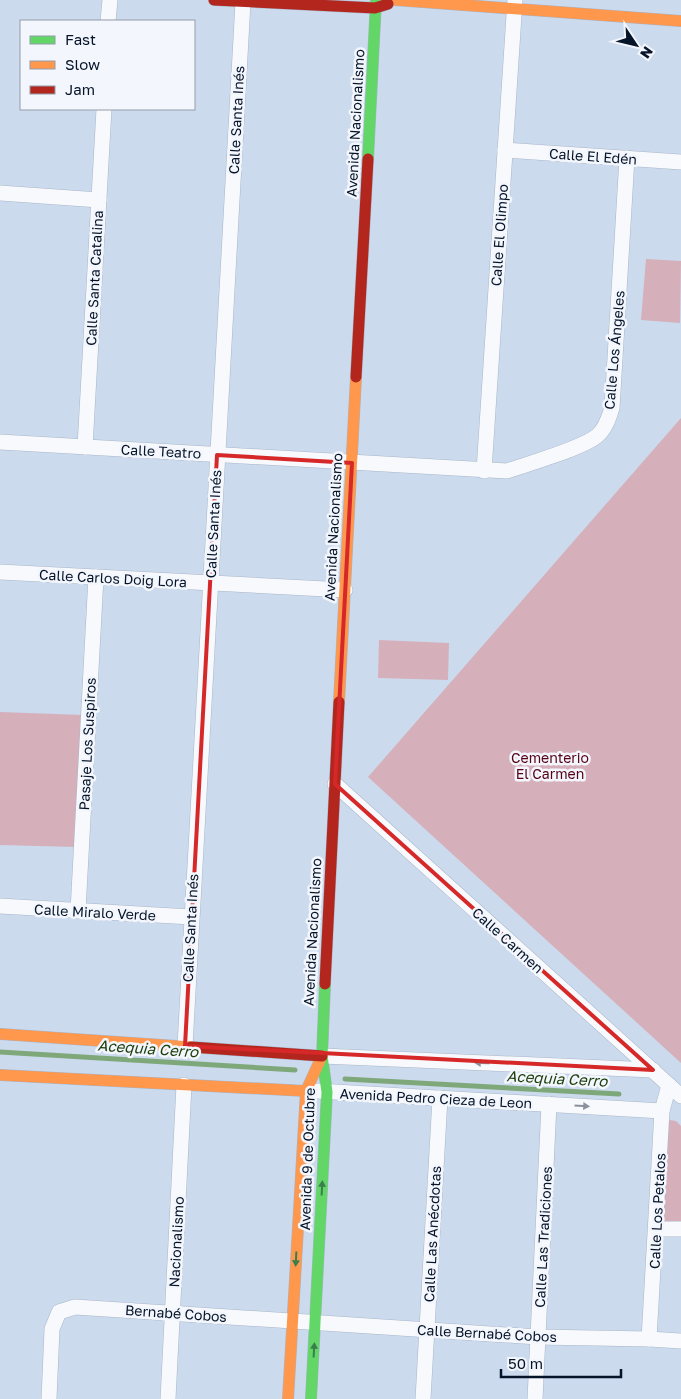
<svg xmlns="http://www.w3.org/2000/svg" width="681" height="1399" viewBox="0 0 681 1399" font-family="'Golos Text',sans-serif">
  <rect width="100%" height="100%" fill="#ccdaee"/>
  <g fill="#d5b0ba">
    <polygon points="646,259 681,261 680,323 641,320"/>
    <polygon points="681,418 681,1063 368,777"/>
    <polygon points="379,640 449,643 448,680 378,678"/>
    <polygon points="0,712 84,715 78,847 0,845"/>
    <polygon points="669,1120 676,1121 681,1126 681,1223 662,1223 667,1122"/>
  </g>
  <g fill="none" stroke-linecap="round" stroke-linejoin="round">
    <g stroke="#7fa87a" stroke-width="5">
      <polyline points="0,1052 295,1070"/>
      <polyline points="345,1079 619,1094"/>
    </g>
    <defs>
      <g id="street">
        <polyline points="108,21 110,0"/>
        <polyline points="505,150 681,162"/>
        <polyline points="0,193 99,200"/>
        <path d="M0 442 507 471C527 464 584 448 598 435 606 428 609 417 612 408L627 158"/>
        <polyline points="85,447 104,109"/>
        <polyline points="484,471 515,0"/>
        <polyline points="0,572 345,590"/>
        <polyline points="335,784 681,1096"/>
        <polyline points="0,906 191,917"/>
        <polyline points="78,911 96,577"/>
        <polyline points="185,1046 243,2"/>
        <polyline points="322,1056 653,1070"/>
        <polyline points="318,1091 662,1111"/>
        <polyline points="656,1229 681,1229"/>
        <polyline points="649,1339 662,1111 669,1085"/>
        <polyline points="49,1399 52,1329 59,1312 75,1307 538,1337 649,1339 681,1341"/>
        <polyline points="168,1399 184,1085"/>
        <polyline points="423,1399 440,1098"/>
        <polyline points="535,1399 549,1104"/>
      </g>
      <g id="fast">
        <polyline points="368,159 376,0"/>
        <polyline points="311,1399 327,1092 322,1056 325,984"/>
      </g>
      <g id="slow">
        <polyline points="395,0 681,21"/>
        <polyline points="339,702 356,377"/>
        <polyline points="0,1034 191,1047"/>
        <polyline points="0,1075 306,1091"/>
        <polyline points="288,1399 306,1091 322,1056"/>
      </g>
      <g id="jam">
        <polyline points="214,0 375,8 388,4"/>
        <polyline points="356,377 368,159"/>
        <polyline points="325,984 339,702"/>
        <polyline points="191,1047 322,1056"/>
      </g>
    </defs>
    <use href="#street" stroke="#a8b6c9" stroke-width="16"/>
    <use href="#fast" stroke="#a8b6c9" stroke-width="12"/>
    <use href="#slow" stroke="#a8b6c9" stroke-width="12"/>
    <use href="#jam" stroke="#a8b6c9" stroke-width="12"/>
    <use href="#street" stroke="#f7f9fc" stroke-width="15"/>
    <use href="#fast" stroke="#63d668" stroke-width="11"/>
    <use href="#slow" stroke="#ff974d" stroke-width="11"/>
    <use href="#jam" stroke="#b3261e" stroke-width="11"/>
  </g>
  <defs><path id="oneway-solid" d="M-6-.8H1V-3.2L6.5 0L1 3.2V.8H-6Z" transform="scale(1.25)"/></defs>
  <g fill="#8b929d">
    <use href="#oneway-solid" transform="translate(482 1063) rotate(-178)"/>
    <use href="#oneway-solid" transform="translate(582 1106) rotate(3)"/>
  </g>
  <g fill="#397f4c">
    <use href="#oneway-solid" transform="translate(322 1188) rotate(-87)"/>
    <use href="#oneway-solid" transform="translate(296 1259) rotate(93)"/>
    <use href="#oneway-solid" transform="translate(314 1350) rotate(-87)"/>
  </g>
  <path fill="none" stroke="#d62828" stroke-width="4" stroke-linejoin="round" d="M217 455 352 463 335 784 653 1070 185 1046Z"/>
  <g text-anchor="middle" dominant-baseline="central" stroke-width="5" stroke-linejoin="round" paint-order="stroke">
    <g font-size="14" fill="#061429" stroke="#f3f7fd">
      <text transform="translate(236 120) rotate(-87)">Calle Santa Inés</text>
      <text transform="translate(355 123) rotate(-87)">Avenida Nacionalismo</text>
      <text transform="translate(593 156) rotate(4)">Calle El Edén</text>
      <text transform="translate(499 235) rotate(-86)">Calle El Olimpo</text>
      <text transform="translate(94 278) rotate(-87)">Calle Santa Catalina</text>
      <text transform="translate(614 350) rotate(-85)">Calle Los Ángeles</text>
      <text transform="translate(161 451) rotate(3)">Calle Teatro</text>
      <text transform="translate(213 524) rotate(-87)">Calle Santa Inés</text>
      <text transform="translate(333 527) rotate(-87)">Avenida Nacionalismo</text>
      <text transform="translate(113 578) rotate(3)">Calle Carlos Doig Lora</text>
      <text transform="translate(87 744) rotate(-87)">Pasaje Los Suspiros</text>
      <text transform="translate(95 912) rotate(3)">Calle Miralo Verde</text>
      <text transform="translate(190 928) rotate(-87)">Calle Santa Inés</text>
      <text transform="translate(312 932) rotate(-87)">Avenida Nacionalismo</text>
      <text transform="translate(508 940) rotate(42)">Calle Carmen</text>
      <text transform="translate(436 1098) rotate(3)">Avenida Pedro Cieza de Leon</text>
      <text transform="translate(307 1159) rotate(-88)">Avenida 9 de Octubre</text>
      <text transform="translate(657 1211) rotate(-87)">Calle Los Petalos</text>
      <text transform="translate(432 1234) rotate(-87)">Calle Las Anécdotas</text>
      <text transform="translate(543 1237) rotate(-87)">Calle Las Tradiciones</text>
      <text transform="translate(176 1242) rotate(-87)">Nacionalismo</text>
      <text transform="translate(176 1313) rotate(4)">Bernabé Cobos</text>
      <text transform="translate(487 1333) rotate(3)">Calle Bernabé Cobos</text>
    </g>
    <g font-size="14" fill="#570014" stroke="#f3f7fd">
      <text x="550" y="757">Cementerio<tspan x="550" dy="16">El Carmen</tspan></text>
    </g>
    <g font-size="15" font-style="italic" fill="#1e400d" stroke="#f3f7fd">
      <text transform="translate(148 1048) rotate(4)">Acequia Cerro</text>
      <text transform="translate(557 1078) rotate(3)">Acequia Cerro</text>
    </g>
  </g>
  <rect x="20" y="20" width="175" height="90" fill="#f3f7fd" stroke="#949ca8"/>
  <rect x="30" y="36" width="25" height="8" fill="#63d668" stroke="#949ca8"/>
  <text x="65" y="45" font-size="15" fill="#061429">Fast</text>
  <rect x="30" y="61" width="25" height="8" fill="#ff974d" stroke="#949ca8"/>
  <text x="65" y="70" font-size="15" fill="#061429">Slow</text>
  <rect x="30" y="86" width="25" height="8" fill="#b3261e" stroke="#949ca8"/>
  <text x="65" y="95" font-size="15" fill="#061429">Jam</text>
  <g transform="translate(636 45) rotate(125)" stroke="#f3f7fd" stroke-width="4" paint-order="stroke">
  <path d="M0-4L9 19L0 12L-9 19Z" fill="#061429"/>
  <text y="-8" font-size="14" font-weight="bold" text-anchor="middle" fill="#061429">N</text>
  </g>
  <path d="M501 1369v8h120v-8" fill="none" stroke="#061429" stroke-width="2.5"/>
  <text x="508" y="1369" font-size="15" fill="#061429" stroke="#f3f7fd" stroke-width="4" paint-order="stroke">50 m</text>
</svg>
